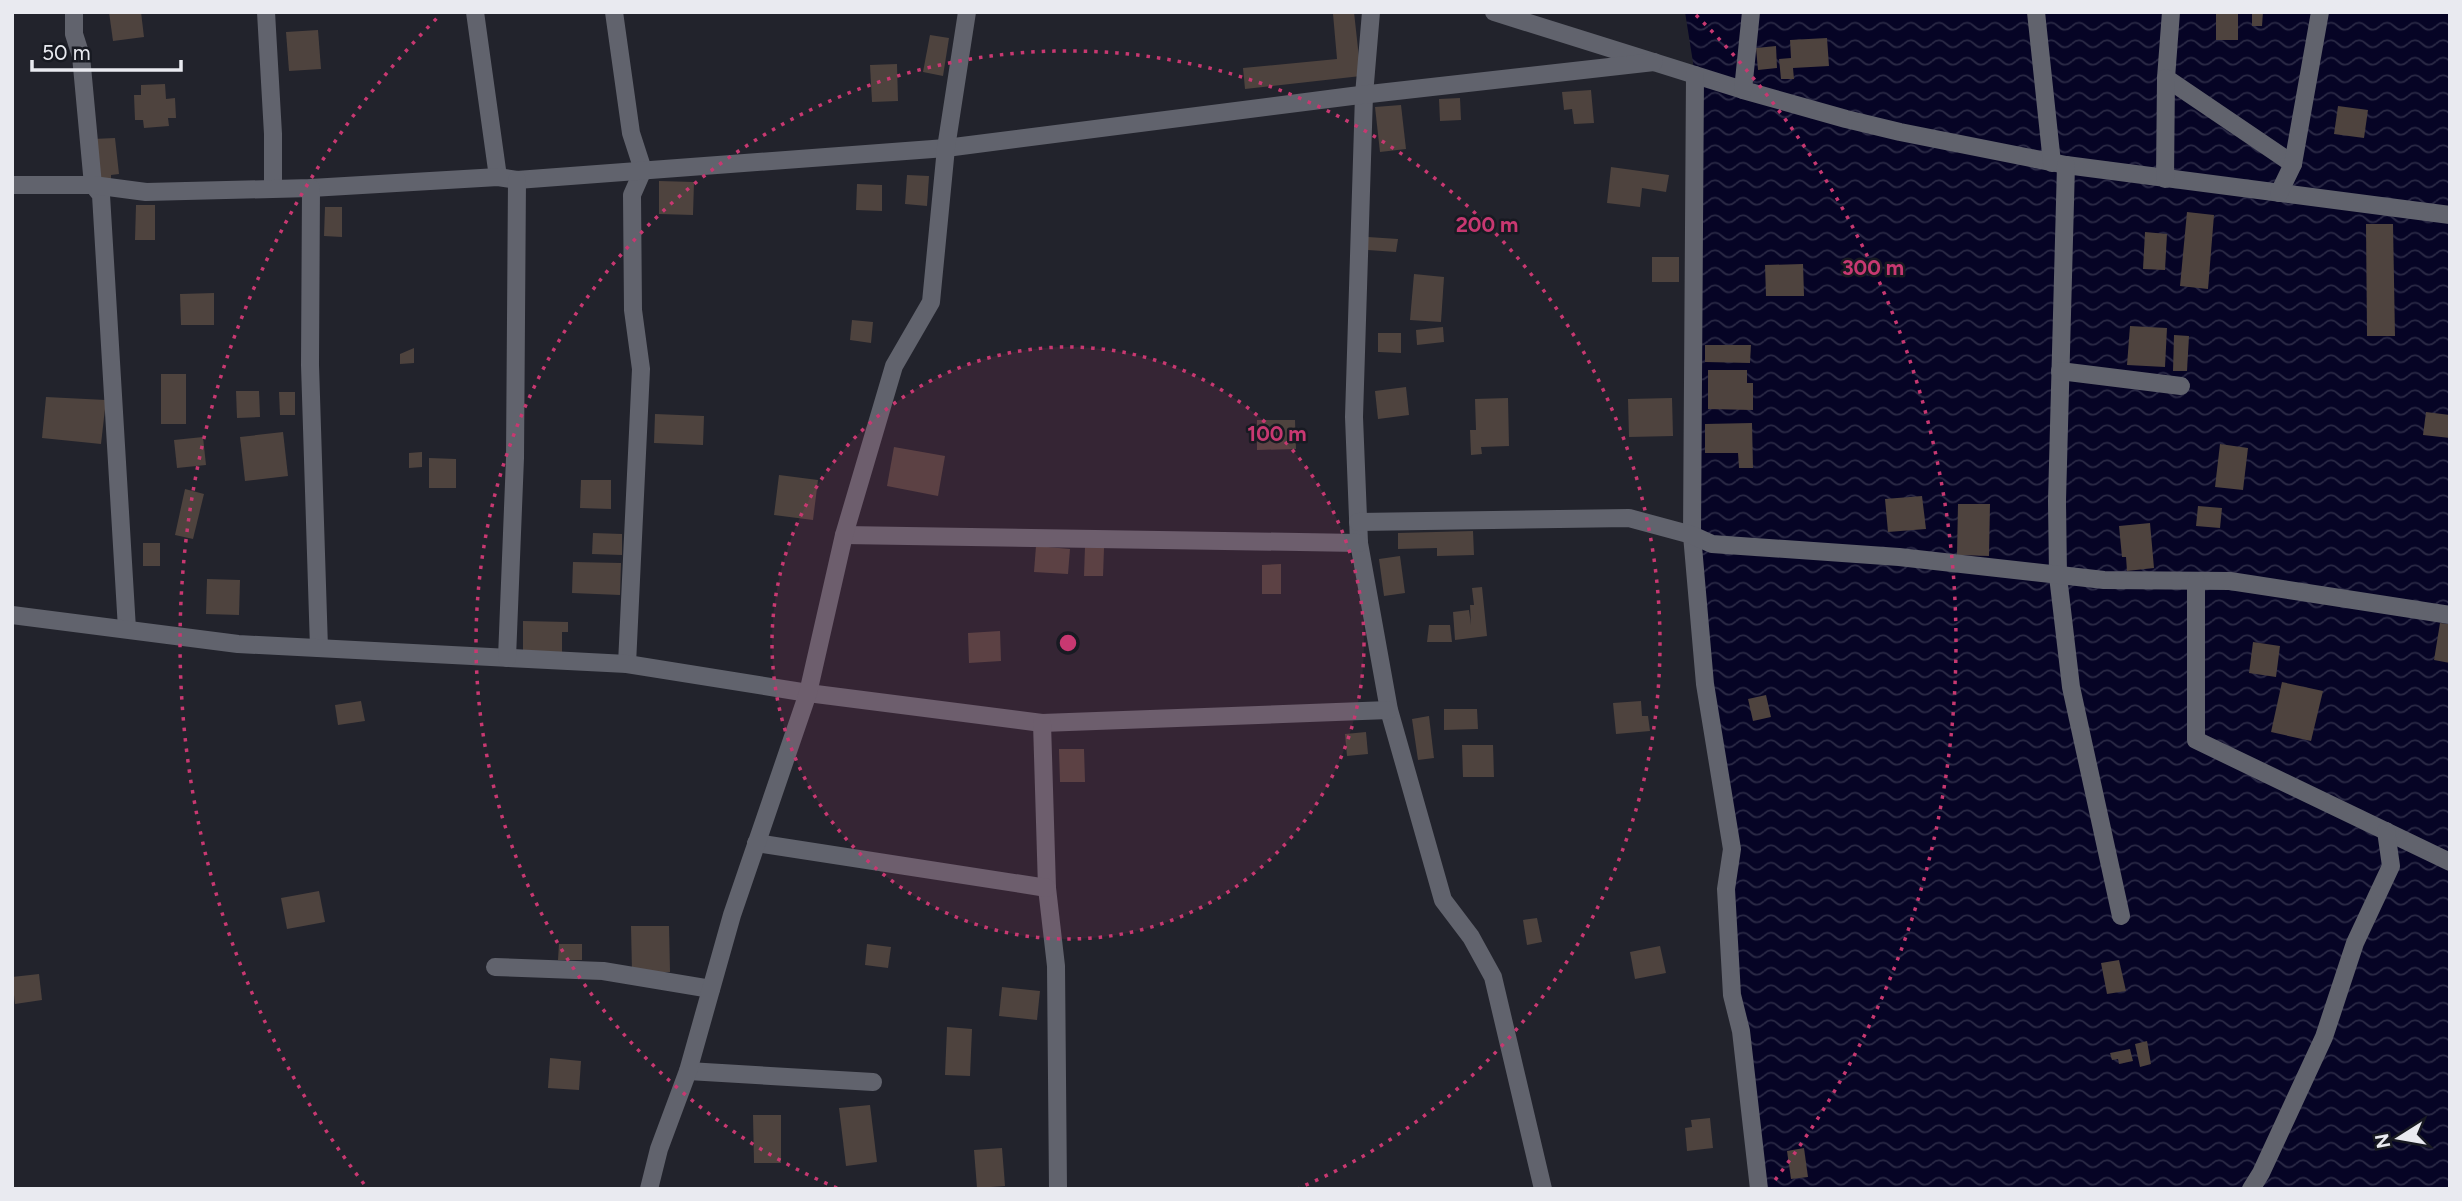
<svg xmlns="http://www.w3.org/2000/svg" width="2462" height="1201" viewBox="0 0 2462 1201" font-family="Figtree,sans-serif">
  <defs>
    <pattern id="water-waves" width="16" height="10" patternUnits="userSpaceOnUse" patternTransform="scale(1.75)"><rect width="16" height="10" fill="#060425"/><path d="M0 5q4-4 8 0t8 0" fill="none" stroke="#2a2945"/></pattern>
  </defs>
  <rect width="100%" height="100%" fill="#22232c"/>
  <polygon fill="url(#water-waves)" points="1685,12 2450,12 2450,1189 1759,1189 1741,1031 1732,849 1692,535 1695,75"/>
  <g fill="#4e433e">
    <polygon points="109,12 141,12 144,37 113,41"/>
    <polygon points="1354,12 1361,76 1245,89 1243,68 1337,59 1333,14"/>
    <rect x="2216" y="12" width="22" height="28"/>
    <polygon points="2252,12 2263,12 2262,26 2252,26"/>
    <polygon points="318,30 321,69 289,71 286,32"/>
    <polygon points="930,35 949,38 943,76 923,72"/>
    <polygon points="1827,38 1829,66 1793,68 1794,79 1781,79 1779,59 1791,58 1790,40"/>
    <polygon points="1776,46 1777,68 1758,70 1756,48"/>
    <polygon points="897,64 898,101 872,102 870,65"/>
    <polygon points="165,84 166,99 175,98 176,118 168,118 169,126 144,128 143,120 135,120 134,95 141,95 141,85"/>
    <polygon points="1591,90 1594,123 1574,124 1572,109 1564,110 1562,92"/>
    <polygon points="1460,98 1461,120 1440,121 1439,99"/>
    <polygon points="1401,105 1406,149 1380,152 1375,107"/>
    <polygon points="2338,106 2368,110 2364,138 2334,134"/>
    <polygon points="115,138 119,174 111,175 111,180 97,182 93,139"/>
    <polygon points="1611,167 1669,175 1666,192 1642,188 1640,207 1607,203"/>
    <polygon points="907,175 929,176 927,206 905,204"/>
    <polygon points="659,181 694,182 693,215 659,214"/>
    <polygon points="857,184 882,185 882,211 856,210"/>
    <polygon points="136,205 155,205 155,240 135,240"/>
    <polygon points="325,207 342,207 342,237 324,236"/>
    <polygon points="2187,212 2214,215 2208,289 2180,286"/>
    <polygon points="2366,224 2393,224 2395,336 2367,336"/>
    <polygon points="2145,232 2167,234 2165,270 2143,269"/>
    <polygon points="1368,237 1398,239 1396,252 1368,250"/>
    <rect x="1652" y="257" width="27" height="25"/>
    <polygon points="1803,264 1804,296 1766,296 1765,265"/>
    <polygon points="1414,274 1444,277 1441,322 1410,320"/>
    <polygon points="214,293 214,325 181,325 180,294"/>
    <polygon points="852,320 873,322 871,343 850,340"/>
    <polygon points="2130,326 2167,328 2165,367 2127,365"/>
    <polygon points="1443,327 1444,342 1417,345 1416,330"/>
    <polygon points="1378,333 1401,333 1401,353 1378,352"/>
    <polygon points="2174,335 2189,336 2187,371 2173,371"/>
    <polygon points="1705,345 1751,345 1750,363 1705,362"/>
    <polygon points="414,348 414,363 400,364 400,354"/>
    <polygon points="1708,370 1747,370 1747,383 1753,383 1753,410 1708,409"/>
    <rect x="161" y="374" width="25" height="50"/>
    <polygon points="1406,387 1409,415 1378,419 1375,391"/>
    <polygon points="236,391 259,391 260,417 237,418"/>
    <polygon points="279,392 295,392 295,415 280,415"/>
    <polygon points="46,397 106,400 101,444 42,438"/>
    <polygon points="1508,398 1509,446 1481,447 1482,454 1471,455 1470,430 1476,430 1475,399"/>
    <polygon points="1672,398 1673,436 1629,437 1628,399"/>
    <polygon points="2426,412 2450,415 2450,438 2423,435"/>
    <polygon points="655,414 704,416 703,445 654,443"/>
    <polygon points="1257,420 1295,420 1296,449 1257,450"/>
    <polygon points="1752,423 1753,468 1739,468 1738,453 1705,453 1705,424"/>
    <polygon points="283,432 288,476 245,481 240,437"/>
    <polygon points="203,437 206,465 177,468 174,440"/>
    <polygon points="2220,444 2248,448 2243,490 2215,487"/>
    <polygon points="894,447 945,456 938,496 887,486"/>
    <polygon points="422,452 422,467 409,468 409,453"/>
    <polygon points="429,458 456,459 456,488 429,488"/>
    <polygon points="779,475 818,480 813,520 774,515"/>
    <polygon points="581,480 611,480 611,509 580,508"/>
    <polygon points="185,489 204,494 193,539 175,535"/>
    <polygon points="1922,496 1926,529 1888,532 1885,499"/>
    <polygon points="1958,504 1990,504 1989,556 1957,555"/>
    <polygon points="2198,506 2222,508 2220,528 2196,526"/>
    <polygon points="2150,523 2154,568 2127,571 2126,557 2122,557 2119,526"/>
    <polygon points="1473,531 1474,555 1437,556 1437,548 1398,549 1398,533"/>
    <polygon points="593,533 622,534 622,555 592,554"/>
    <rect x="143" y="543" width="17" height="23"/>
    <polygon points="1036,546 1070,549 1068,574 1034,572"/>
    <polygon points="1085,547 1104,548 1103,576 1084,576"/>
    <polygon points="1400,556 1405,593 1384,596 1379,559"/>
    <polygon points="573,562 621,563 620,595 572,593"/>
    <polygon points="1281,564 1281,594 1262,594 1262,565"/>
    <polygon points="207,579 240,580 239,615 206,614"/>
    <polygon points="1482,587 1487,636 1455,640 1453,612 1469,610 1471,625 1470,605 1474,605 1472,588"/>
    <polygon points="523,621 568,622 568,632 562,632 562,652 523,651"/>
    <polygon points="2440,623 2450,624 2450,663 2434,660"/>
    <polygon points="1429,625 1450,625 1452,642 1427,642"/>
    <polygon points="1000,631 1001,661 969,663 968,633"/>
    <polygon points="2253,642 2280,646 2276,677 2249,673"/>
    <polygon points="2282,682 2323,691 2311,741 2271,732"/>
    <polygon points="1766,695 1771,717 1753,721 1748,699"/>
    <polygon points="361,701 365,721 338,725 335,705"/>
    <polygon points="1641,701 1642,716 1648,716 1650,731 1616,734 1613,703"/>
    <polygon points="1444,709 1477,709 1478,729 1444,730"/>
    <polygon points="1429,716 1434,758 1418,760 1412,719"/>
    <polygon points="1366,732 1368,754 1347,756 1345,734"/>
    <polygon points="1462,745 1493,745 1494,777 1463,777"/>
    <polygon points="1059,749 1084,749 1085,782 1060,782"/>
    <polygon points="319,891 325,922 287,929 281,898"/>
    <polygon points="1537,918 1542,942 1527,945 1523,920"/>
    <polygon points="631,926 669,926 670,972 632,973"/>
    <polygon points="559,944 582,944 582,960 558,960"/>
    <polygon points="867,944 891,947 888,968 865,965"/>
    <polygon points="1660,946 1666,973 1635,979 1630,952"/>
    <polygon points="2119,960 2126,991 2107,994 2101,963"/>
    <polygon points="39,974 42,1000 15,1004 12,977"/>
    <polygon points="1002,987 1040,991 1037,1020 999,1016"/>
    <polygon points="947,1027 972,1029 970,1076 945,1075"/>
    <polygon points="2147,1041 2151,1064 2140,1067 2135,1044"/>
    <polygon points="2130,1049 2133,1061 2119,1064 2118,1059 2112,1060 2110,1053"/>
    <polygon points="550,1058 581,1061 579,1090 548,1088"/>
    <polygon points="870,1105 877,1162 846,1166 839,1108"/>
    <polygon points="753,1115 781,1115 781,1163 754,1163"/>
    <polygon points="1710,1118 1713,1148 1687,1151 1685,1128 1692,1127 1691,1120"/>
    <polygon points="1002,1148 1005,1186 977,1188 974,1150"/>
    <polygon points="1804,1148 1808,1177 1791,1179 1787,1151"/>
  </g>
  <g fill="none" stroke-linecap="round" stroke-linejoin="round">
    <g stroke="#61636d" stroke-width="18">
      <polyline points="74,12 74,34 81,56 93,185 101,195 127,629"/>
      <polyline points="266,12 273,134 273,188"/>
      <polyline points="475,12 498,177"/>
      <polyline points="614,12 631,133 643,170 632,195 633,310 641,369 627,664"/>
      <polyline points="1371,12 1364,95 1354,417 1359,543 1389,710 1443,900 1471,937 1493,977 1543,1189"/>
      <polyline points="1494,12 1743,90 1846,119 1900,132 2066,165 2450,215"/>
      <polyline points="2036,12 2052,163"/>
      <polyline points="2171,12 2166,78 2293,164"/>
      <polyline points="1695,75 1692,535 1705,684 1732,849 1726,889 1732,995 1741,1031 1759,1189"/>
      <polyline points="1743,90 1751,12"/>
      <polyline points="2066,165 2057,501 2058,576 2071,687 2121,916"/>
      <polyline points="2165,179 2166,78"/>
      <polyline points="12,185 93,185 146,192 311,188 498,177 517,180 946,148 1352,96 1654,62"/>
      <polyline points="311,188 310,365 319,648"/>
      <polyline points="2279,193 2293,164 2320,12"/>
      <polyline points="2060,371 2181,386"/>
      <polyline points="1358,522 1629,518 1692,535 1712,544 1899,557 2104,580 2230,581 2450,615"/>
      <polyline points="844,535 1359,543"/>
      <polyline points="2196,581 2196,740 2450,862"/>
      <polyline points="12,615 238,644 627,664 808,693 1042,723 1389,710"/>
      <polyline points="507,658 515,458 517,180"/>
      <polyline points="1042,723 1047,888 1056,966 1058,1189"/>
      <polyline points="756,843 1047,888"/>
      <polyline points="495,967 603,971 711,989"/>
      <polyline points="688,1071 873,1082"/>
      <polyline points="649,1189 659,1149 688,1071 732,915 808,693 844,535 894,366 931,302 946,148 967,12"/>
      <polyline points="2251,1189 2261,1173 2324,1037 2355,943 2391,866 2386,831"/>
    </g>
  </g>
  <circle cx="1068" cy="643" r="296" fill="#c83871" fill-opacity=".12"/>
  <g fill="none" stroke="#c83871" stroke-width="3.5" stroke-dasharray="3.5 7">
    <circle cx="1068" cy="643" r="296"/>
    <path d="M837 1188A592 592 0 1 1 1299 1188"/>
    <path d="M364 1184A888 888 0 0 1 440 15M1696 15A888 888 0 0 1 1772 1184"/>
  </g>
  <circle cx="1068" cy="643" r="10" fill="#c83871" stroke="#181a22" stroke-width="3.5"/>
  <g font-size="21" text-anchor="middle" font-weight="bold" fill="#c83871" stroke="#181a22" stroke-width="5" stroke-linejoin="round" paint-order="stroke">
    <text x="1487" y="232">200 m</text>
    <text x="1873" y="275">300 m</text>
    <text x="1277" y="441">100 m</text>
  </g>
  <rect width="2462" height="1201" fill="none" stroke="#e9eaf0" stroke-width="28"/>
  <g transform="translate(2399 1138) rotate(259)" stroke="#181a22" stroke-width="5" paint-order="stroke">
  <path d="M0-5L12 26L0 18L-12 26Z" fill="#e9eaf0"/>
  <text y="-10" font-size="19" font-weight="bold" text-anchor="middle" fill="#e9eaf0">N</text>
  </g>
  <path d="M32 60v10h149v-10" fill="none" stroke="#e9eaf0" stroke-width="3.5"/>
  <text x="42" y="60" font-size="21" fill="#e9eaf0" stroke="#181a22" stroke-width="5" paint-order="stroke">50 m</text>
</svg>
